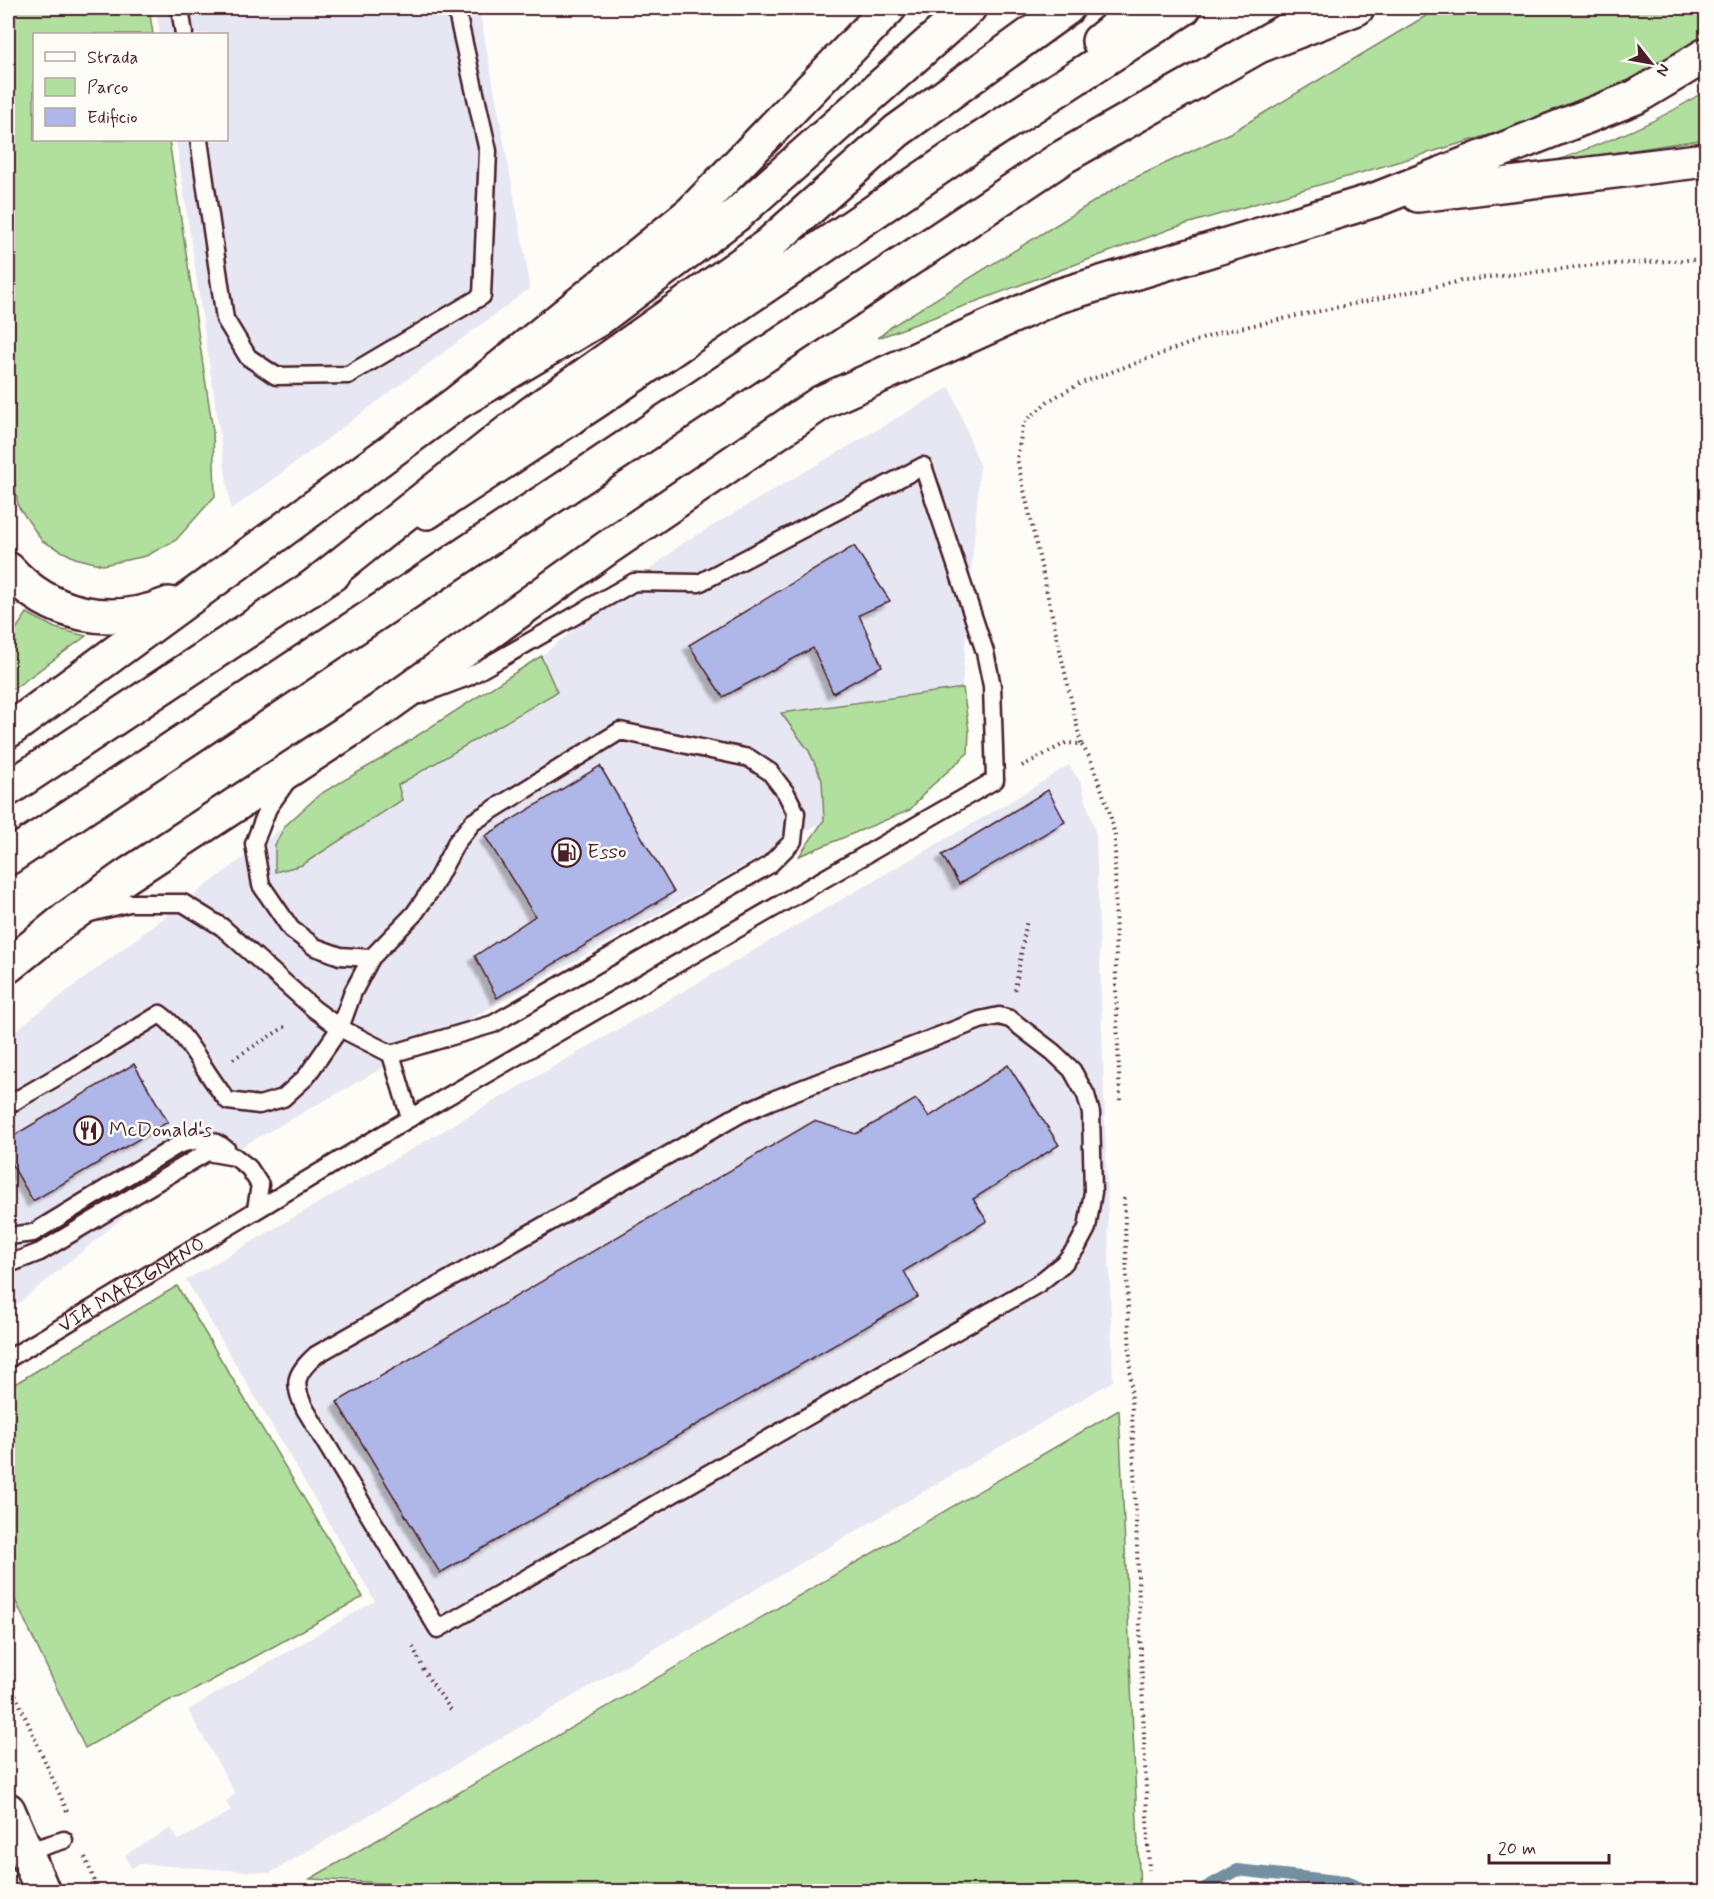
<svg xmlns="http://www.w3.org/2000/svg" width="1714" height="1899" viewBox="0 0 1714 1899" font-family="Mynerve,sans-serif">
  <defs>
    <filter id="shadow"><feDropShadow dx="-5.5" dy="5.5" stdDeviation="1.5" flood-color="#0004"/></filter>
  </defs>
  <rect width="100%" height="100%" fill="#fdfcf7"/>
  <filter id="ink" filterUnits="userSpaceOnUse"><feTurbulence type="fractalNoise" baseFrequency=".0167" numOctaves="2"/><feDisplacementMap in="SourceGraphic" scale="12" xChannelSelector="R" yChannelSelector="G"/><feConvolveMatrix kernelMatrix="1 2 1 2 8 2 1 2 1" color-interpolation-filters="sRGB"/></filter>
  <g filter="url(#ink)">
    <g fill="#e6e7f2">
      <polygon points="156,8 479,8 527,266 529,289 231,510 176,140 226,140 226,34 160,34"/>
      <polygon points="950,387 980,466 957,747 141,1203 8,1312 8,1036 285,826 320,794 381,759 541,656 683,543"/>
      <polygon points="1069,765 1081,783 1096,835 1113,1381 270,1873 141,1864 131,1868 125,1855 171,1828 178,1841 231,1811 226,1802 235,1793 188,1710 375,1601 186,1280 1013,800"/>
    </g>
    <g fill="#b0df9e" stroke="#7d7f64" stroke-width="1.5">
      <polygon points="8,8 149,8 153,34 34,34 34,140 169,140 213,431 215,496 176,540 146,556 103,565 75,558 42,541 18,506 8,439"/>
      <polygon points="1445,8 1706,8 1706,35 1664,62 1603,94 1506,130 1173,228 878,338 892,326 1124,183 1232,132 1429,14"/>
      <path d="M1706 90V139L1553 162C1606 142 1660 122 1706 90Z"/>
      <polygon points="27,613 55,628 86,636 8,693 8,641"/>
      <polygon points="541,656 557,692 398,785 402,800 302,865 275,872 275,845 285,826 320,794 381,759"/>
      <polygon points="963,688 969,731 968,753 927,790 910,810 799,856 824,820 822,780 809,751 781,713"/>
      <polygon points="177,1286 363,1597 180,1698 170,1700 85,1748 8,1585 8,1388"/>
      <polygon points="1119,1410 1140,1891 542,1892 310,1879"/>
    </g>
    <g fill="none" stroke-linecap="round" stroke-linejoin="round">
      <polyline stroke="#738fa1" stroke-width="12" points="1198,1892 1237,1870 1346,1882 1370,1892"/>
    </g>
    <g fill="#afb7e8" stroke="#4a1f2b" stroke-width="1.5" filter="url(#shadow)">
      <polygon points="854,546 890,601 859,615 882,666 833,693 813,648 723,697 689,645"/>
      <polygon points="600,766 674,892 497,998 475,956 535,916 485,836"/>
      <polygon points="1048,790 1065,822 959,884 942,855"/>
      <polygon points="134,1064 168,1122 33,1201 8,1158 8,1139"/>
      <polygon points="1008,1065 1059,1145 973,1199 987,1221 904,1271 918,1297 440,1573 337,1402 814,1121 856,1134 916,1099 929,1117"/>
    </g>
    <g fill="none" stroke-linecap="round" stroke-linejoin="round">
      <defs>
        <g id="service">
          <polyline points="180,8 184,34"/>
          <polyline points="199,140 225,319 248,357 276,376 348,375 482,296 488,151 456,8"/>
          <polyline points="287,781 268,808 254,844 261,885 291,929 315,947 340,956 371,958"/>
          <polyline points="90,913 129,903 183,903 222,927 314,1009 340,1028 391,1054 410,1118"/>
          <path d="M999 1016 1010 1019 1053 1052 1072 1070 1086 1095 1091 1113 1093 1192 1087 1228 1077 1247 1064 1263 1038 1284 438 1629 305 1409C292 1383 295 1374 316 1355L740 1114 770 1101 980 1020Z"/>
          <path d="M8 1105 72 1068 160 1014C189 1035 204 1073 228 1101L259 1105 283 1098 306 1077 340 1028 353 992 371 958 414 914 433 887 456 843 473 822 620 731 749 758 770 772 786 793 796 813 793 841 769 865 493 1024 391 1054"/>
          <path d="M8 1236 33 1233 178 1145C197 1139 211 1136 227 1150"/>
          <polyline points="8,1262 14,1262 40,1252 207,1152 235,1157 249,1168 260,1185 256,1209"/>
          <path id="s1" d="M8 1359 410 1118 995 780 992 686 985 652 923 466 699 583 634 582 468 677 420 695"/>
          <polyline points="25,1852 64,1840"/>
        </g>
        <polyline id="minor" points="8,1810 43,1892"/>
        <g id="trunk">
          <polyline points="1099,41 1139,8"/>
          <polyline points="427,512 596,401 978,141 1184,8"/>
          <path d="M8 569C50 616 110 628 169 604"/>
          <polyline points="8,731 458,402 597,320 736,215 969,8"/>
          <polyline points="8,789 334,573"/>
          <polyline points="8,858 1063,157 1285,31"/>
        </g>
        <g id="motorway">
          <polyline points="1261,45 1357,8"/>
          <polyline points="1418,195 1706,160"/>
          <polyline points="458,402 692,212 889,8"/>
          <polyline points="309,590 532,413 767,246 897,131 1067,8"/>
          <polyline points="8,966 66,919 125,877 379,711 607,548 822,402 1055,297 1375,200 1636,97 1706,55"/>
        </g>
      </defs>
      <use href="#service" stroke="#4a1f2b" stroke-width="21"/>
      <use href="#minor" stroke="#4a1f2b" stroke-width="38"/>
      <use href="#trunk" stroke="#4a1f2b" stroke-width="38"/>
      <use href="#motorway" stroke="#4a1f2b" stroke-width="38"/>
      <g stroke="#4a1f2b" stroke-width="4" stroke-dasharray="1.5 4.5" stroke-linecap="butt">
        <polyline points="1081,744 1017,459 1023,424 1048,401 1081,383 1221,332 1466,280 1595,265 1706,259"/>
        <polyline points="1022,766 1066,743 1081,744 1090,758 1109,810 1115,836 1116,991 1120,1101"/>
        <polyline points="1015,990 1027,919"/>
        <polyline points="233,1059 288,1025"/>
        <polyline points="1124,1198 1149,1870"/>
        <polyline points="413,1647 425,1673 451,1710"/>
        <polyline points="8,1678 67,1811"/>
        <polyline points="85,1857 99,1892"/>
      </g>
      <use href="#service" stroke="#fdfcf7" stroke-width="16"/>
      <use href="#minor" stroke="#fdfcf7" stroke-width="33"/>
      <use href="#trunk" stroke="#fdfcf7" stroke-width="33"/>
      <use href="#motorway" stroke="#fdfcf7" stroke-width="33"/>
    </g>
  </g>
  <defs>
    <symbol id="fuel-ring" viewBox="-11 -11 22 22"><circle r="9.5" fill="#fdfcf7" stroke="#4a1f2b" stroke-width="1.5"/><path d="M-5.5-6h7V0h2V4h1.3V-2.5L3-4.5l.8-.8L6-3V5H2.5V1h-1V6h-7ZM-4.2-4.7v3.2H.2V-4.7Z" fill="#4a1f2b"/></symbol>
    <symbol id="restaurant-ring" viewBox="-11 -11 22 22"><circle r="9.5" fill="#fdfcf7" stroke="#4a1f2b" stroke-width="1.5"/><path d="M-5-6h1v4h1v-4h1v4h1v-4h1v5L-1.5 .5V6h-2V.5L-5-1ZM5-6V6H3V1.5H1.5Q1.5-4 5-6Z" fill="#4a1f2b"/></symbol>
  </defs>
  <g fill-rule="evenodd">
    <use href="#fuel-ring" x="550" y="836" width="33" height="33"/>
    <use href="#restaurant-ring" x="72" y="1114" width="33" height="33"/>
  </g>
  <g text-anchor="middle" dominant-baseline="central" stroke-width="5" stroke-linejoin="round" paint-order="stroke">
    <g font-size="21" fill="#4a1f2b" stroke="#fdfcf7" text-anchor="start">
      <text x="587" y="852">Esso</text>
      <text x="109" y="1130">McDonald's</text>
    </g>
    <g font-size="21" fill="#4a1f2b" stroke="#fdfcf7">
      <text stroke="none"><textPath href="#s1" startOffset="144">VIA MARIGNANO</textPath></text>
    </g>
  </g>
  <rect width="1714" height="1899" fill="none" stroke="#fdfcf7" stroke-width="30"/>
  <rect x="15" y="15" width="1684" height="1869" fill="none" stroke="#4a1f2b" stroke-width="2" filter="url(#ink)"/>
  <rect x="33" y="33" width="195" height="108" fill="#fdfcf7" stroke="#b5a4a5" stroke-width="1.5"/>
  <rect x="45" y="52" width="30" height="9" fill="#fdfcf7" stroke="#b5a4a5" stroke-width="1.5"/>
  <text x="87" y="63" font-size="18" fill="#4a1f2b">Strada</text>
  <rect x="45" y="78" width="30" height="18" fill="#b0df9e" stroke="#b5a4a5" stroke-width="1.5"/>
  <text x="87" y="93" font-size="18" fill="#4a1f2b">Parco</text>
  <rect x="45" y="108" width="30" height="18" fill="#afb7e8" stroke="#b5a4a5" stroke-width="1.5"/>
  <text x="87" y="123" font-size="18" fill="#4a1f2b">Edificio</text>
  <g transform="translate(1651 63) rotate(121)" stroke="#fdfcf7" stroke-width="4.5" paint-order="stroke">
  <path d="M0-4.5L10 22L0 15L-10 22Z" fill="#4a1f2b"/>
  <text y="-9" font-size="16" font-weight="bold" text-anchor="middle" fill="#4a1f2b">N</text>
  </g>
  <path d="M1489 1854v9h120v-9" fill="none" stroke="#4a1f2b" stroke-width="3"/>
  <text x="1498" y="1854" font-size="18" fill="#4a1f2b" stroke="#fdfcf7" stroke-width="4.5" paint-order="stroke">20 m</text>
</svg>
